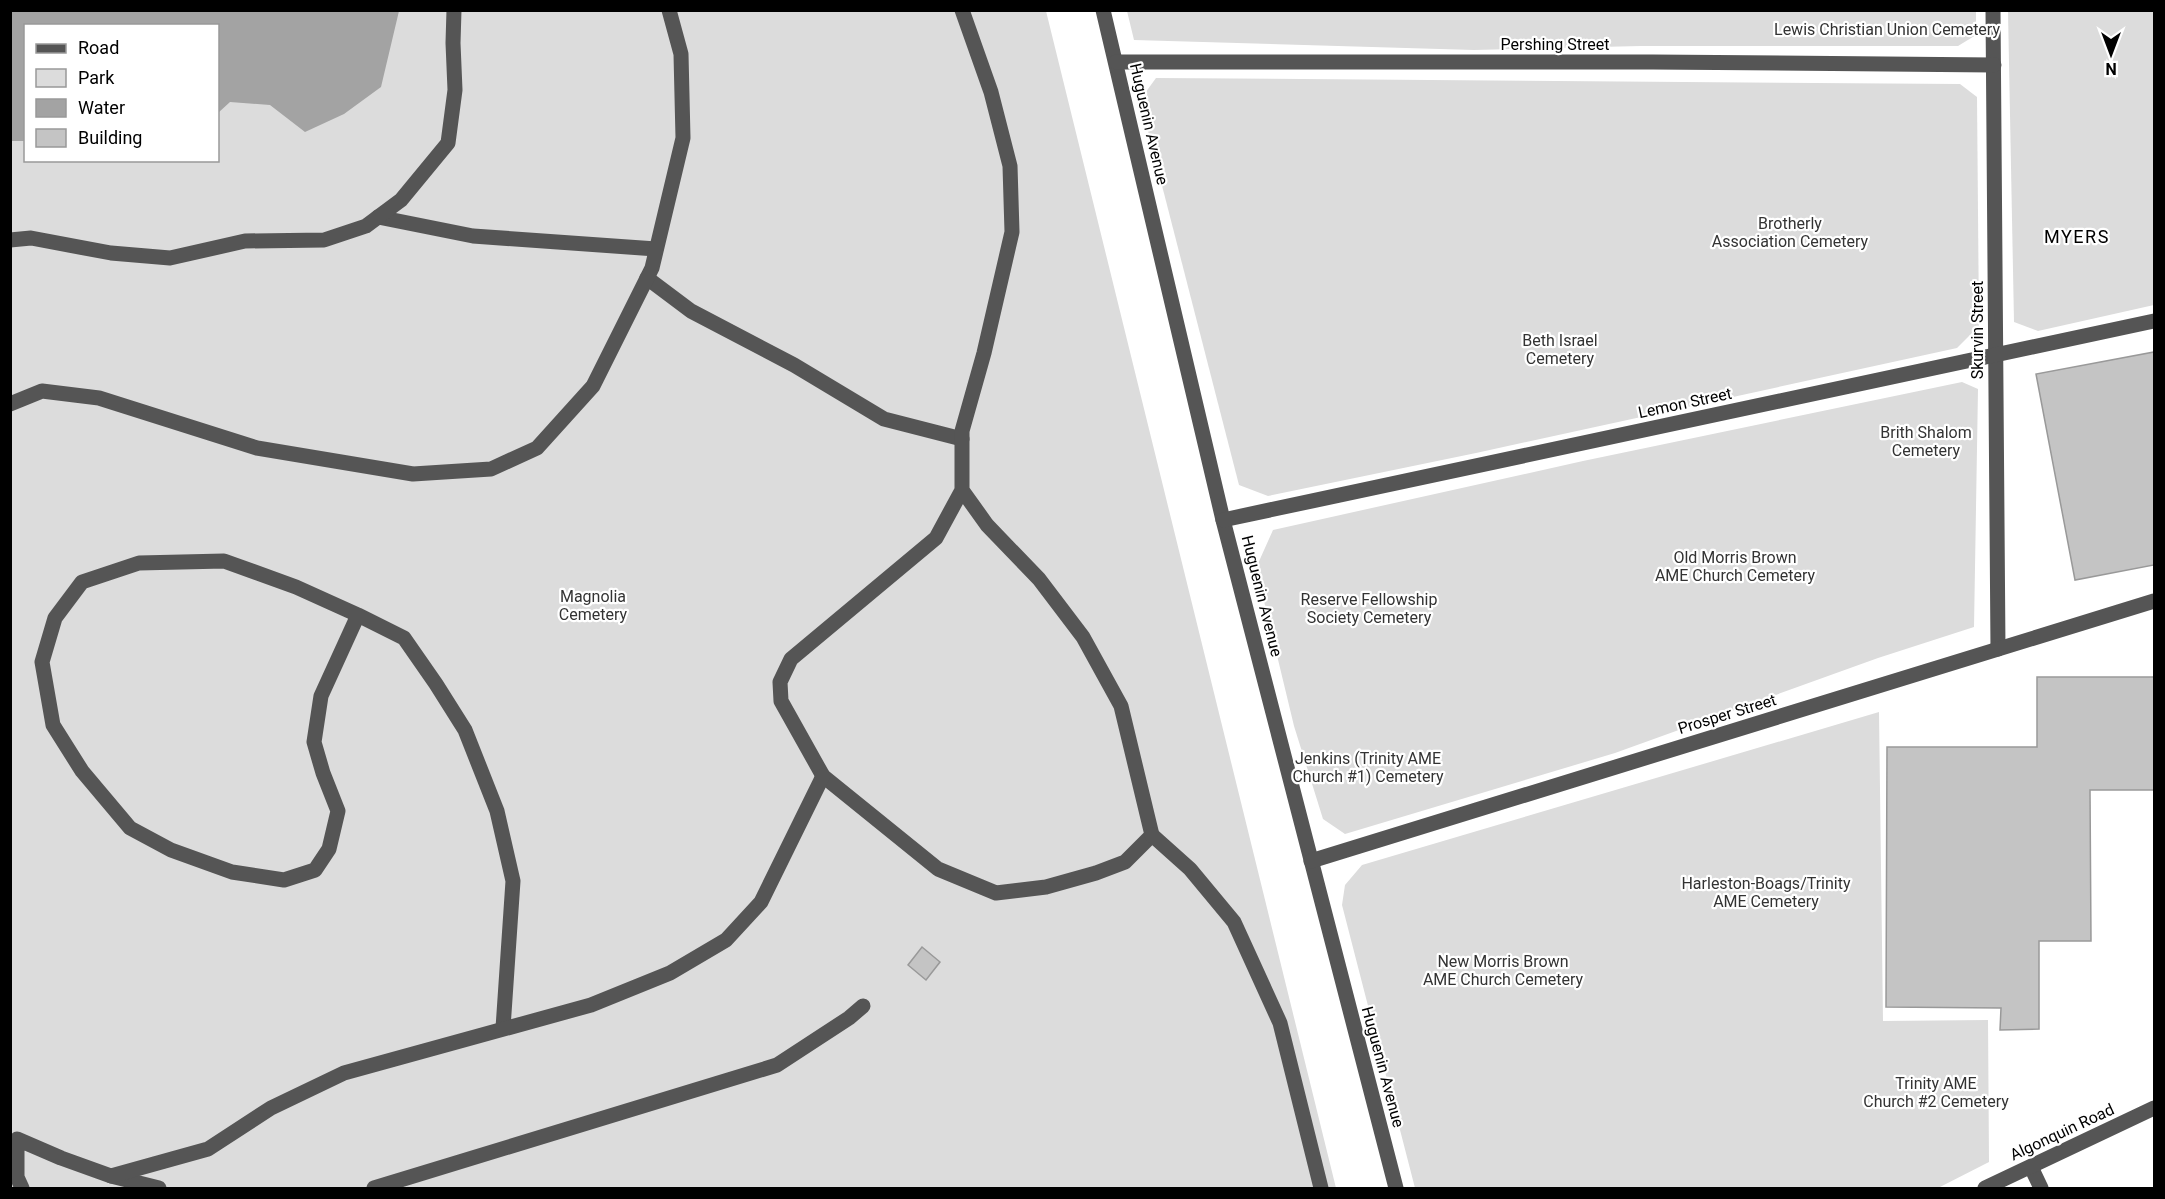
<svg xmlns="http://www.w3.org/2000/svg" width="2165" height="1199" viewBox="0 0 2165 1199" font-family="Roboto,sans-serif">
  <rect width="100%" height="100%" fill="#fff"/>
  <g fill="#dcdcdc" fill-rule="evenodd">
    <path d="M10 11H1046L1336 1188H11ZM26 26H218V160H26Z"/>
    <polygon points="1976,11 1976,35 1958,46 1641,46 1474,50 1134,40 1127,11"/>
    <polygon points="2008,11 2154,11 2154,305 2038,331 2014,322"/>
    <polygon points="1156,78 1960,84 1977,97 1979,326 1957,348 1476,453 1268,496 1239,485 1140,100"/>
    <polygon points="1962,382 1978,389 1974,627 1878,658 1615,753 1345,834 1323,819 1294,726 1256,568 1273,530 1583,461"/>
    <polygon points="1879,712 1883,1021 1988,1020 1989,1162 1938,1188 1415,1188 1342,905 1345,885 1362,865"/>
  </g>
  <polygon fill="#a3a3a3" points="10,11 11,10 399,11 381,87 344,114 305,132 270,105 230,102 218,113 218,26 26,26 25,141 11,141"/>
  <g fill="#c4c4c4" stroke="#999" stroke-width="1.5">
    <polygon points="2154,352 2154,565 2075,580 2036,374"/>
    <polygon points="2037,677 2154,677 2154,790 2090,790 2091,941 2039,941 2039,1029 2000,1030 2001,1008 1886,1007 1887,747 2037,747"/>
    <polygon points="922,947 940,962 926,980 908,965"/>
  </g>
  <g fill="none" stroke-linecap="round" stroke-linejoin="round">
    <g stroke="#555" stroke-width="15">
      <polyline points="1103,10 1223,520 1396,1188"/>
      <polyline points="1993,10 1998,649"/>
      <polyline points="1116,62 1653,62 1994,65"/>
      <polyline points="378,217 473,236 656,249"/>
      <polyline points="10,240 31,238 111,253 170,258 245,241 324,240 366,226 401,200 448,143 455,90 453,43 454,10"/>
      <polyline points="647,278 691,311 794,365 884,419 962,439"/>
      <polyline points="10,404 42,391 99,398 257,448 413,474 491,469 537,448 593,386 652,268 683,138 681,54 669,10"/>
      <polyline points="962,490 987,525 1039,579 1083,637 1121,706 1152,835 1125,862 1096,873 1046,887 996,893 938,869 823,776 781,701 780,682 791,659 936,538 962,490 962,431 984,353 1012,232 1010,166 991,92 962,10"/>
      <polyline points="1223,520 2154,321"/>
      <polyline points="358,615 321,696 314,742 323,773 338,811 329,849 315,870 284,880 232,872 171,850 130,828 82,771 53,725 42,662 55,618 82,582 139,563 224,561 296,587 358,615 404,638 436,684 465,730 497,811 513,881 503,1028"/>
      <polyline points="1152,835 1190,869 1234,922 1280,1023 1321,1188"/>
      <polyline points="1311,861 2154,601"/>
      <polyline points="2031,1167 2041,1188"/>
      <polyline points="111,1176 159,1188"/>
      <polyline points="22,1188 17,1177 17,1139 61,1158 111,1176 208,1149 271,1108 344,1073 591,1005 670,973 726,940 761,902 823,776"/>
      <polyline points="374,1188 777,1065 849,1018 863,1006"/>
      <polyline points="1985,1188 2154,1108"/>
    </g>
  </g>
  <g text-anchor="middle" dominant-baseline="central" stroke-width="4.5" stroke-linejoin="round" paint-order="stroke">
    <g font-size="16" fill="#333" stroke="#fff">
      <text x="1887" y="29">Lewis Christian Union Cemetery</text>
      <text x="1790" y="223">Brotherly<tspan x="1790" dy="18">Association Cemetery</tspan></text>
      <text x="1560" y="340">Beth Israel<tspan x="1560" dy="18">Cemetery</tspan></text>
      <text x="1926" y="432">Brith Shalom<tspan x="1926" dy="18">Cemetery</tspan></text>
      <text x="1735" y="557">Old Morris Brown<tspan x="1735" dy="18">AME Church Cemetery</tspan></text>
      <text x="593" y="596">Magnolia<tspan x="593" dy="18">Cemetery</tspan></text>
      <text x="1369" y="599">Reserve Fellowship<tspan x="1369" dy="18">Society Cemetery</tspan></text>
      <text x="1368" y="758">Jenkins (Trinity AME<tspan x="1368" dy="18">Church #1) Cemetery</tspan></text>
      <text x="1766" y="883">Harleston-Boags/Trinity<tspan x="1766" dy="18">AME Cemetery</tspan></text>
      <text x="1503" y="961">New Morris Brown<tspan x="1503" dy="18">AME Church Cemetery</tspan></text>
      <text x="1936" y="1083">Trinity AME<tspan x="1936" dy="18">Church #2 Cemetery</tspan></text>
    </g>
    <g font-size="16" fill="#000" stroke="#fff">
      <text x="1555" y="44">Pershing Street</text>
      <text transform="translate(1149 124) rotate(77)">Huguenin Avenue</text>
      <text transform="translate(1977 330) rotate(-90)">Skurvin Street</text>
      <text transform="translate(1685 403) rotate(-12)">Lemon Street</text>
      <text transform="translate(1262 596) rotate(76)">Huguenin Avenue</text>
      <text transform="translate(1727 714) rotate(-17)">Prosper Street</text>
      <text transform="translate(1383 1067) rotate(75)">Huguenin Avenue</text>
      <text transform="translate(2062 1132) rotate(-25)">Algonquin Road</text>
    </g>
    <g font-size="18" letter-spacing="1.5" fill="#000" stroke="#fff">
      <text x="2077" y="236">MYERS</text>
    </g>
  </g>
  <rect width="2165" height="1199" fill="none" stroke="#000000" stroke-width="24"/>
  <rect x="24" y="24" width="195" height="138" fill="#ffffff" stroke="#999999" stroke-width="1.5"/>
  <rect x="36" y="44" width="30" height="9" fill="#555555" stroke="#999999" stroke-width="1.5"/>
  <text x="78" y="54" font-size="18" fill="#000000">Road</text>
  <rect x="36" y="69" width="30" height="18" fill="#dcdcdc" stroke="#999999" stroke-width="1.5"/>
  <text x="78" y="84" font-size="18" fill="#000000">Park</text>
  <rect x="36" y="99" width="30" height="18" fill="#a3a3a3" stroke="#999999" stroke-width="1.5"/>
  <text x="78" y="114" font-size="18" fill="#000000">Water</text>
  <rect x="36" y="129" width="30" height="18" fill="#c4c4c4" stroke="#999999" stroke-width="1.5"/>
  <text x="78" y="144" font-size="18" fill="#000000">Building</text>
  <g transform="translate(2111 54) rotate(180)" stroke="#ffffff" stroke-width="4.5" paint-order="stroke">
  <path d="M0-4.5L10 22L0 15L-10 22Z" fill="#000000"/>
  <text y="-9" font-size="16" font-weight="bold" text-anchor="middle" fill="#000000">N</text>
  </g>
</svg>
